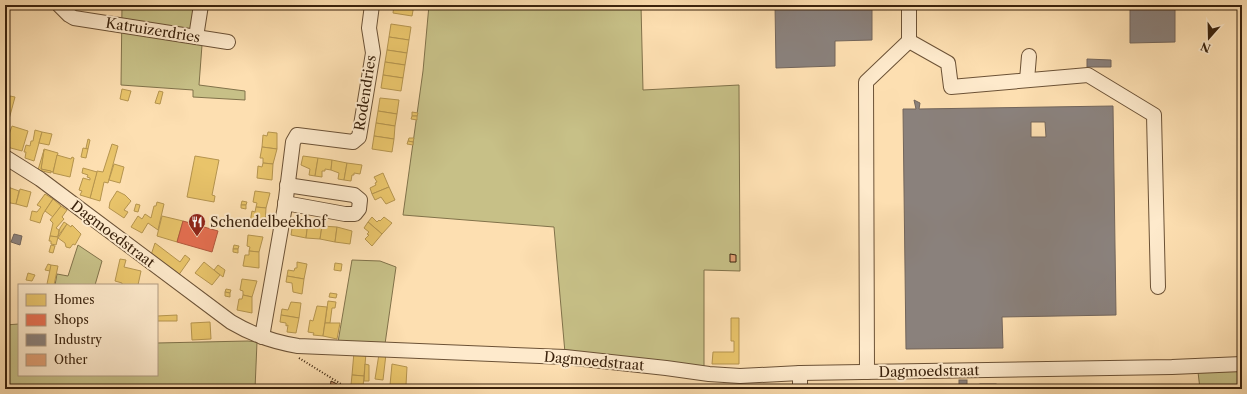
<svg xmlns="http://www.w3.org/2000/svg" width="1247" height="394" viewBox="0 0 1247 394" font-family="'Libre Caslon Text',serif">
  <rect width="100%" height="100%" fill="#fddfb1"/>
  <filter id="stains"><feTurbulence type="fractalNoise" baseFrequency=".005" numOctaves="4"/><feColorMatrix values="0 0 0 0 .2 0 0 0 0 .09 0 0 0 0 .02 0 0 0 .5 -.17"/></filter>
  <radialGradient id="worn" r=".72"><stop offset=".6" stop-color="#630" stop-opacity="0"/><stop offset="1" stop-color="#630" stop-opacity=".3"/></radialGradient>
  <g fill="#c7c087" stroke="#81724a">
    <polygon points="122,5 205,5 199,85 245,91 245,100 193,97 193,90 121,85"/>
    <polygon points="429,5 641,5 643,90 739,85 740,271 704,270 704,367 565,353 554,227 403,215 423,71"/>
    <polygon points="78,245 102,261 95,285 55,285 57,274 68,276"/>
    <polygon points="352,260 380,261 396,267 385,344 338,342"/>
    <polygon points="19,324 19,375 157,375 157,343 248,341 257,342 255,389 5,389 5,325"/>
    <polygon points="1242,370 1242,389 1200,389 1198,372"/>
  </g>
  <g fill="#e9c46a" stroke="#b5944e">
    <polygon points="394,5 414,5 412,16 393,13"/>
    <polygon points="391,24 411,27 409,40 389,37"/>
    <polygon points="389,37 409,40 407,53 387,50"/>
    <polygon points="387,50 407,53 405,65 385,62"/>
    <polygon points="385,62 405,65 403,78 383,75"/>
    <polygon points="383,75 403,78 401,91 381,88"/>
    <polygon points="122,89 131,91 128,101 120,99"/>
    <polygon points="159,91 163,92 160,104 155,103"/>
    <polygon points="10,96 15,97 8,123 5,122"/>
    <polygon points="380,98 399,100 397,114 378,111"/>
    <polygon points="378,111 397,114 395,126 376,123"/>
    <polygon points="412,112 418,113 417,116 412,116"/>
    <polygon points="412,116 417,116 417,120 411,119"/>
    <polygon points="376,123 395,126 394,139 374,136"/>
    <polygon points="12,126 28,131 22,151 7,147 7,140"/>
    <polygon points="35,130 42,132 34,161 25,158 26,152 24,152 26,145 30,146 31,141 33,141"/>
    <polygon points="42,132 52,134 49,145 39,143"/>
    <polygon points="268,132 277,133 277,149 262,147 263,135 267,136"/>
    <polygon points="374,136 394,139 392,152 372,149"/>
    <polygon points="409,138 414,138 413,142 408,141"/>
    <polygon points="88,139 90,140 88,149 86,148"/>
    <polygon points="408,141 413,142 413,145 407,144"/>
    <polygon points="112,144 118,146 108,183 104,182 100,201 90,198 97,171 103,172"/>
    <polygon points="262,147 277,149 273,164 263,163 263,158 260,158"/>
    <polygon points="83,148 88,149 86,158 81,157"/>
    <polygon points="44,149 58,153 53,172 41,169"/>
    <polygon points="44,150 41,169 51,171 51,173 38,170"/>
    <polygon points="57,155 71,159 72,157 74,158 70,177 53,173"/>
    <polygon points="195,156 219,160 212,195 215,196 214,202 187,197"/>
    <polygon points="303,156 318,158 315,176 309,175 310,169 301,165"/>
    <polygon points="318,158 332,160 331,170 325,169 325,171 322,171 322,177 315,176"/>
    <polygon points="332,160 347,163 344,180 338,179 339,173 331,170"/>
    <polygon points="263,163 273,164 272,180 257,178 258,166 262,167"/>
    <polygon points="347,163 362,165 360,174 354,173 354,175 352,175 351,181 344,180"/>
    <polygon points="114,164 124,167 120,183 109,180"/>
    <polygon points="83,168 97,172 90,198 80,195 82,191 79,190 83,178 90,180 90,178 87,177 88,175 82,173"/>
    <polygon points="383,173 389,187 372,194 370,188 376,185 375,183 377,182 374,177"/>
    <polygon points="5,186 19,191 16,204 5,202"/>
    <polygon points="389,187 395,200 386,204 381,197 375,200 372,194"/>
    <polygon points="20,189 31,192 27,207 16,204"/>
    <polygon points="117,191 125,195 131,201 124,210 128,212 124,218 109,208 110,202"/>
    <polygon points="255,191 270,193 266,208 256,207 257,203 253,202"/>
    <polygon points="45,194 53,199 43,214 40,223 30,220 32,211 37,212 41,207 37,205"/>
    <polygon points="53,199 61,206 53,217 45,211"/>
    <polygon points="242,201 247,202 246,205 241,205"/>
    <polygon points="157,202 164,204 158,230 148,223 142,233 131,227 138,216 142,219 145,214 151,218 154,206 156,206"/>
    <polygon points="136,204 140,205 138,212 134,211"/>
    <polygon points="241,205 246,205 246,209 241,208"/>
    <polygon points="61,206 67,210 62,217 64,219 56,228 59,230 58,237 50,236 53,223 50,220"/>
    <polygon points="256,207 266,208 265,224 250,222 252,211 255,212"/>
    <polygon points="162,216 183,221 177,242 157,236"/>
    <polygon points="372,217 377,222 379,220 380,221 384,217 392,223 382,234 368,222"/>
    <polygon points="64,222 67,224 58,236 60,228"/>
    <polygon points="293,222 308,222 306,238 291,235"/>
    <polygon points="308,222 322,226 320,239 306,238"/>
    <polygon points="368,222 382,234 372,246 365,239 369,235 367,234 369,232 364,228"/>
    <polygon points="67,224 71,227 72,225 81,234 75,245 73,244 70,248 66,247 65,243 58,238"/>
    <polygon points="322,226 337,227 335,242 320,239"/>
    <polygon points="337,227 352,231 350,244 335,242"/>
    <polygon points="248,235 263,237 259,252 249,251 250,247 247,246"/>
    <polygon points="50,236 58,237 56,245 51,244 51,241 49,241"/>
    <polygon points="155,243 180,262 185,255 190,259 178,276 151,255"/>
    <polygon points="51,245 55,246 53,253 49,252"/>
    <polygon points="234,245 239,246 238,249 233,249"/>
    <polygon points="233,249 238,249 238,253 233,252"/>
    <polygon points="249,251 259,252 259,268 243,266 245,255 249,255"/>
    <polygon points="120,259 126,260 124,267 141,271 138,285 122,285 122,283 115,281"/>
    <polygon points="204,262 220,275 212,285 195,273"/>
    <polygon points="297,262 307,264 304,279 287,276 288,270 294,271 295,268 297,268"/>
    <polygon points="335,263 342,264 341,271 334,270"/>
    <polygon points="48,264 51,265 50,271 45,270"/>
    <polygon points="51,265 58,266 54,285 47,284"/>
    <polygon points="218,265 225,270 223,277 214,270"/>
    <polygon points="28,273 35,275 32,281 26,280"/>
    <polygon points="287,276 304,279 302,294 293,292 292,283 286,282"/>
    <polygon points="242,279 257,281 252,297 243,295 243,291 240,290"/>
    <polygon points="226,289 231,290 230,293 225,292"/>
    <polygon points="225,292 230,293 230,297 225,296"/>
    <polygon points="330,293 337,294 336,298 329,297"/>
    <polygon points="243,295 252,297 252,313 237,310 239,299 242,299"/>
    <polygon points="328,301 336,302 335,308 332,308 330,323 325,323"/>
    <polygon points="291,302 301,303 299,318 281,315 282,309 288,310"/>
    <polygon points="317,306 327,307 323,336 313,335 314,333 308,332 310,320 313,321"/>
    <polygon points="177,315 177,321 157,321 157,316"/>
    <polygon points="281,315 299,318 296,333 287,332 288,325 286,326 286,323 280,322"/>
    <polygon points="731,318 739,318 739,364 712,364 713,352 734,352 734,341 731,341"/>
    <polygon points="210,322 211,339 192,340 191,323"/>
    <polygon points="325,323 340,323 337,339 323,336"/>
    <polygon points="354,352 366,353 364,376 352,375"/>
    <polygon points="379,354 386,354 383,380 375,379"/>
    <polygon points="365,364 369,365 369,381 364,381"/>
    <polygon points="392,364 407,367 406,385 390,385"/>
    <polygon points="352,375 364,376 363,387 351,385"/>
  </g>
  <polygon fill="#e76f51" stroke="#b3583d" points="183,221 218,231 212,252 177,242"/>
  <g fill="#8a817c" stroke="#72655b" fill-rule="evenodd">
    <polygon points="775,5 872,5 872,40 835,41 835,66 776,68"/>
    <polygon points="1130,5 1175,5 1175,42 1130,43"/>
    <polygon points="1087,59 1111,60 1111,67 1087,67"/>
    <path d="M914 100 920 103 919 109 1113 106 1116 315 1002 317 1003 348 906 349 903 109H916ZM1031 122H1045L1046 137H1031Z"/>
    <polygon points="14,234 22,236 20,245 11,242"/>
    <rect x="959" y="380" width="8" height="8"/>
    <rect x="980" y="384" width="16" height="5"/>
  </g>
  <g fill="#e1a075" stroke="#3b230d">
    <polygon points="730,254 736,255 736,262 730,262"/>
    <polygon points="331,381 337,384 336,389 330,389"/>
  </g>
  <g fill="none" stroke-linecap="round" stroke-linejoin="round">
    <defs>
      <g id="minor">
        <polyline points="59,5 69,15 74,18 228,42"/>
        <polyline points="909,5 909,41 948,63 951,87 1088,75 1154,115 1158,287"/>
        <polyline points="196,37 201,5"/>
        <polyline points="1027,80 1029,56"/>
        <path d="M5 157 40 179 231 322C253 335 273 342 298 346L565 357 666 368 709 374 740 376 800 373 1172 367 1242 364"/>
        <polyline points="285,203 345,214 355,214 359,209 360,200 354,195 287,185"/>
        <polyline points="262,337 285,206 293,142 297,135 353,142 359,137 373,53 369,28 372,5"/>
        <polyline points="867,372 866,82 909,41"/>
        <polyline points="800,389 800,373"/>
      </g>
    </defs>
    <use href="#minor" stroke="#6c5236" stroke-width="16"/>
    <polyline stroke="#3b230d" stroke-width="2" stroke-dasharray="1 2" stroke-linecap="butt" points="299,358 349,389"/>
    <use href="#minor" stroke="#feeacc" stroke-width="14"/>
  </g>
  <defs>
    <symbol id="restaurant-pin" viewBox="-11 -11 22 30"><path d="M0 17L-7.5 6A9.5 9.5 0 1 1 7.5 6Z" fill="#8f2418" stroke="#feeacc"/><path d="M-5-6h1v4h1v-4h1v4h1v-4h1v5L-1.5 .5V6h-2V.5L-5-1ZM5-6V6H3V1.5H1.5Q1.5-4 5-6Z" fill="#fff"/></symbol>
  </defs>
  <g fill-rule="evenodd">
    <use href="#restaurant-pin" x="187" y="212" width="20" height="27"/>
  </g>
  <g text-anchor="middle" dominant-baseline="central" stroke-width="4" stroke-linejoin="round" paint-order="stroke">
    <g font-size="14" fill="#3b230d" stroke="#feeacc">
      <text transform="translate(153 30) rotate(9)">Katruizerdries</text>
      <text transform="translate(365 93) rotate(-81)">Rodendries</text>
      <text transform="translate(113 234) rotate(37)">Dagmoedstraat</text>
      <text transform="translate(594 361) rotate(5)">Dagmoedstraat</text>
      <text transform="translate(929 371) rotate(-1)">Dagmoedstraat</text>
    </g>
    <g font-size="14" fill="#3b230d" stroke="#feeacc" text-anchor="start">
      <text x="210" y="222">Schendelbeekhof</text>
    </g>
  </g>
  <rect width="1247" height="394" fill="none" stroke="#fddfb1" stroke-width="20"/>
  <rect x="6" y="6" width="1235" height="382" fill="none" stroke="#3b230d" stroke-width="2"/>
  <rect x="10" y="10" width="1227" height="374" fill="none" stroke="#3b230d"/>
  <rect x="18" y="284" width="140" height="92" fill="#feeacc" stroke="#b09a80"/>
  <rect x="26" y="294" width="20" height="12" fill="#e9c46a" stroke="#b09a80"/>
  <text x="54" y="304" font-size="12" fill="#3b230d">Homes</text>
  <rect x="26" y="314" width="20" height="12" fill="#e76f51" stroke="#b09a80"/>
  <text x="54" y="324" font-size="12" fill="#3b230d">Shops</text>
  <rect x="26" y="334" width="20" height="12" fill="#8a817c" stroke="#b09a80"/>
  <text x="54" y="344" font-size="12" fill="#3b230d">Industry</text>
  <rect x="26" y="354" width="20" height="12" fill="#e1a075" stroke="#b09a80"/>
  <text x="54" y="364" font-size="12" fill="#3b230d">Other</text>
  <g transform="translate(1209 38) rotate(200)" stroke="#feeacc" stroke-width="3" paint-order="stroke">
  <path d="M0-3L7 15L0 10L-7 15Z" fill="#3b230d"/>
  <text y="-6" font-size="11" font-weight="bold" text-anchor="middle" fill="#3b230d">N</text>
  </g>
  <rect width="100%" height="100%" filter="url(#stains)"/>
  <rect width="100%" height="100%" fill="url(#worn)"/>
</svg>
